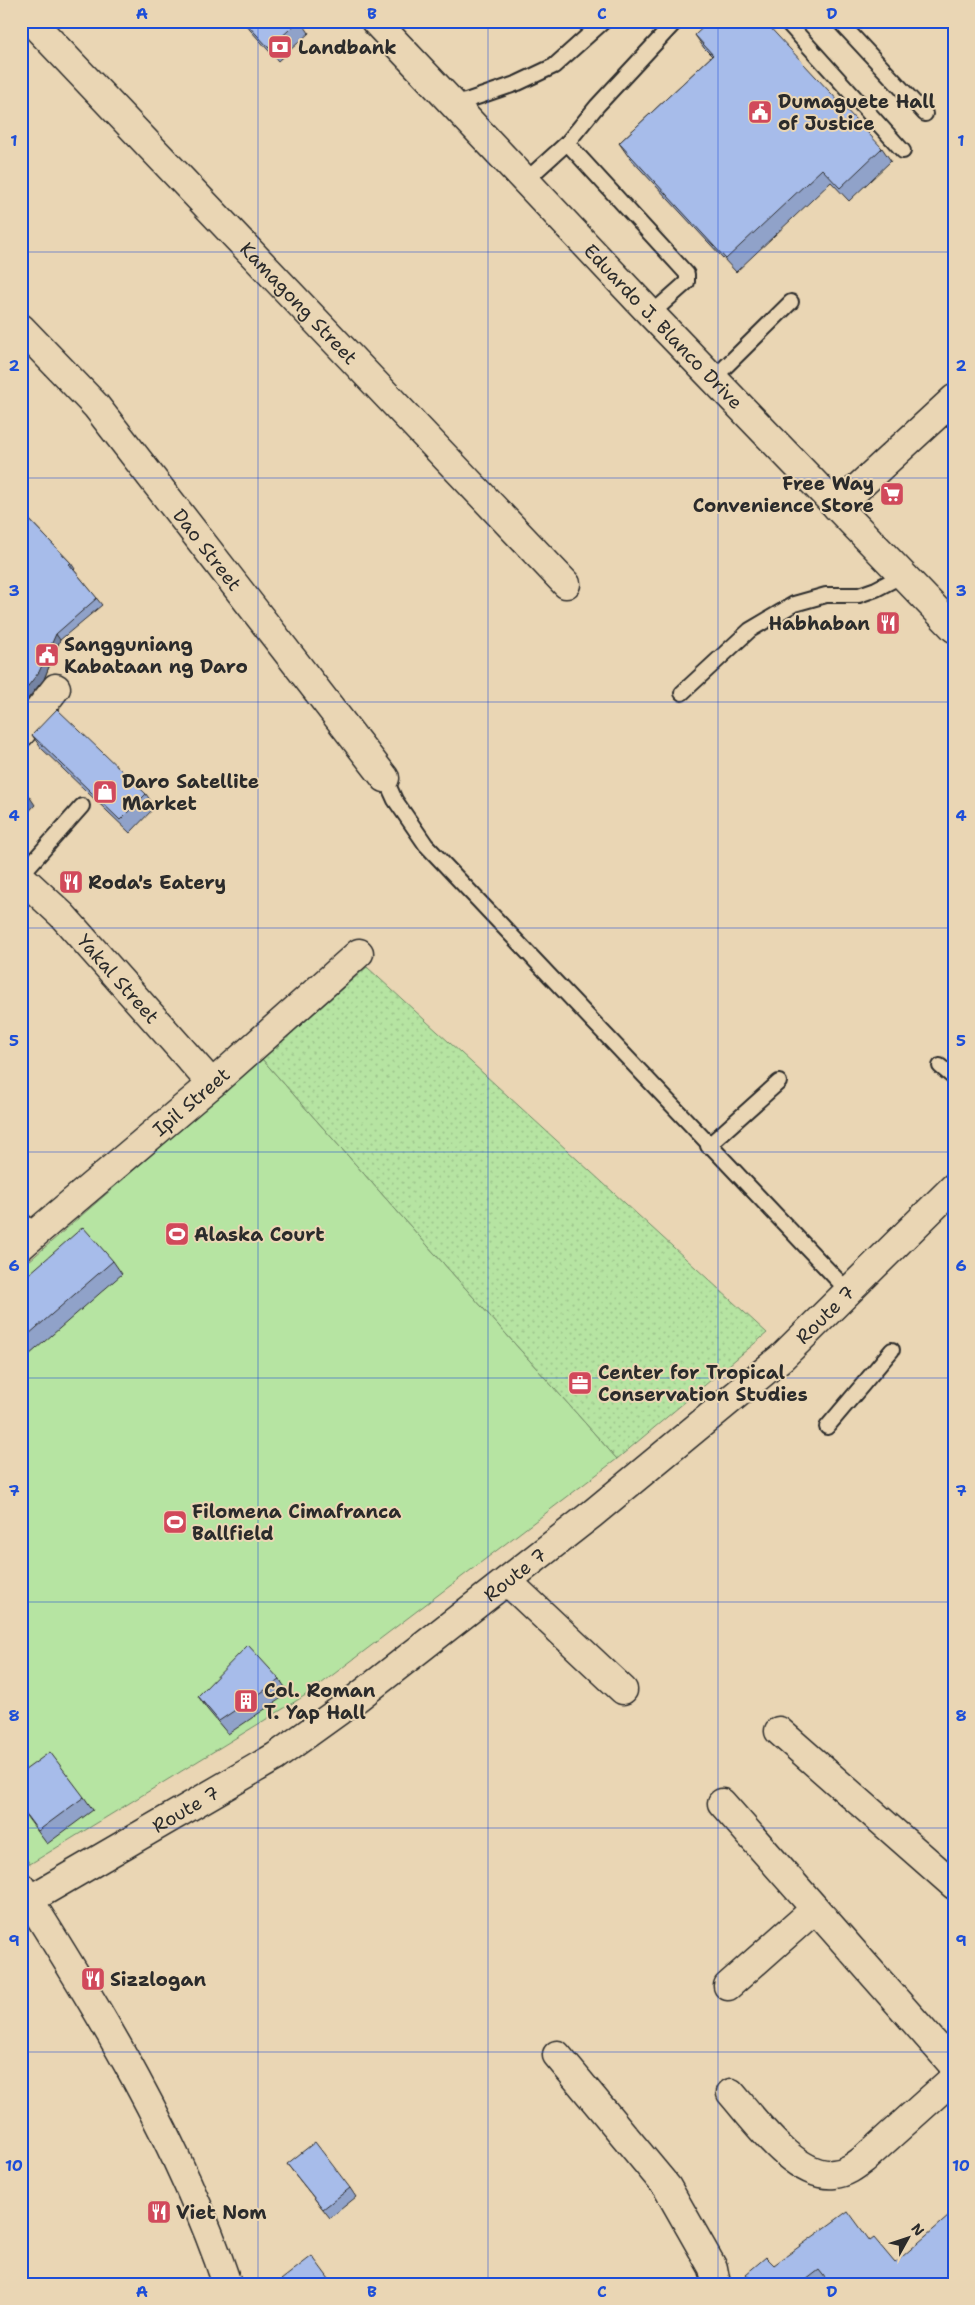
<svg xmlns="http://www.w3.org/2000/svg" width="975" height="2305" viewBox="0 0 975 2305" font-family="'Shantell Sans',sans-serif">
  <defs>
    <pattern id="park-dots" width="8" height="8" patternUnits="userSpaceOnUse" patternTransform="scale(1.25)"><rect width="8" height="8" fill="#b6e4a2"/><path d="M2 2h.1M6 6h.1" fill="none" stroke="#9dc48c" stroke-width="1.8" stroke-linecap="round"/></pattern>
  </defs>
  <rect width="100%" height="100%" fill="#ead6b4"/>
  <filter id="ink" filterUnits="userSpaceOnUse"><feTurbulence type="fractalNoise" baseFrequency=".02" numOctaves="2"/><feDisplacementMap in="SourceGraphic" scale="10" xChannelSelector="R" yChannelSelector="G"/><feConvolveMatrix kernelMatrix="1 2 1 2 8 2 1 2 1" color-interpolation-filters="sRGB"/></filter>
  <g filter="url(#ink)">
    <polygon fill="#b6e4a2" stroke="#708866" points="262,1059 617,1459 309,1693 30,1864 21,1851 21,1268"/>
    <polygon fill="url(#park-dots)" stroke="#708866" points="367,967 767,1333 617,1459 262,1059"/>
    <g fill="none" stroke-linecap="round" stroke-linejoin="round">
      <defs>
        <g id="service">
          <polyline points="786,21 903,151"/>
          <polyline points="839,21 925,114"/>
          <polyline points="454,105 518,83 554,66 604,21"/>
          <polyline points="525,181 567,143"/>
          <polyline points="651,314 687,282 687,274 567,143 597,106 676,21"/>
          <polyline points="713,379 791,302"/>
          <polyline points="682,693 750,630 794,604 826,595 859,595 876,589 903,575"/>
          <polyline points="385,778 395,800 426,845 847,1290"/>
          <polyline points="21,875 82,806"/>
          <polyline points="940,1066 954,1078"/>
          <polyline points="708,1146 779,1082"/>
          <polyline points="827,1427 892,1350"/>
        </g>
        <g id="minor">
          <path id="s1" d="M31 21 566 584"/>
          <path id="s2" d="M21 328 96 406 385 778"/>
          <polyline points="837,507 954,399"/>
          <polyline points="21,733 56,688"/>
          <path id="s3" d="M21 877 62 915 212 1084"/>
          <path id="s4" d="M30 1238 212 1084 359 953"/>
          <polyline points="507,1581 623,1690"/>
          <polyline points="779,1731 954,1885"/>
          <polyline points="722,1803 954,2066"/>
          <polyline points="728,1986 815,1909"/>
          <polyline points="557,2055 667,2187 713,2268 716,2284"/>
          <path d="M731 2093C754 2119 795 2178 834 2174 846 2173 855 2166 864 2159L954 2078"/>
        </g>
        <g id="tertiary">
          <polyline points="21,1228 30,1238 21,1246"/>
          <path id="s5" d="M29 1900 275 1757 357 1698 592 1514 782 1357 954 1187"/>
        </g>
        <g id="secondary">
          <path id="s6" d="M375 21 651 314 954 628"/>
        </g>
        <path id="trunk" d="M21 1887C101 2013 179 2141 227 2284"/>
      </defs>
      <use href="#service" stroke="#2b2b2b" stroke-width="18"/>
      <use href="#minor" stroke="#2b2b2b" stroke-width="31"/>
      <use href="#tertiary" stroke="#2b2b2b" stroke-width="31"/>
      <use href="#secondary" stroke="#2b2b2b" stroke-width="31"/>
      <use href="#trunk" stroke="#2b2b2b" stroke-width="31"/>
      <use href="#service" stroke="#ead6b4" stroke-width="14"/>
      <use href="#minor" stroke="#ead6b4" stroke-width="28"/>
      <use href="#tertiary" stroke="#ead6b4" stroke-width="28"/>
      <use href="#secondary" stroke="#ead6b4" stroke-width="28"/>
      <use href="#trunk" stroke="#ead6b4" stroke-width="28"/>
    </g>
    <g fill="#90a2c9" stroke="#2b2b2b">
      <polygon points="242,21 301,21 309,33 278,61"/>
      <polygon points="695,35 882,148 891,161 849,201 831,182 736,272 628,156 619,143 712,56 704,48"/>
      <polygon points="21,511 71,563 75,569 74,570 102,605 60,640 44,679"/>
      <polygon points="32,735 146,794 155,807 130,833 41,748"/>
      <polygon points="113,1261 122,1274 21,1362 21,1281"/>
      <polygon points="280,1680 289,1693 228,1734 207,1709 198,1696"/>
      <polygon points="21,1773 84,1797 93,1810 47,1844 21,1809"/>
      <polygon points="287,2164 350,2188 356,2197 330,2218"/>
      <polygon points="954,2221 954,2284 828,2284 827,2282 825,2284 753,2284 746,2274 774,2265 870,2241 895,2263"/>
    </g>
    <g fill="#7584a4" stroke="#2b2b2b">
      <polygon points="56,634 60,640 44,679 21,707 21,695"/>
      <polygon points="29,796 35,805 21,820 21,804"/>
    </g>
    <g fill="#a7bcea" stroke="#2b2b2b">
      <polygon points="244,21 299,21 269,48"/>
      <polygon points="710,21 764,21 882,148 840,188 822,169 726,259 619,143 713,55 695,35"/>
      <polygon points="21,511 71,563 69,564 97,598 56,634 39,672 21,695"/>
      <polygon points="57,709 146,794 120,820 32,735"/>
      <polygon points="21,789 29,796 21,804"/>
      <polygon points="83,1227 113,1261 21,1341 21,1281"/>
      <polygon points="248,1645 280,1680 219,1721 198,1696"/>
      <polygon points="50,1752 84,1797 38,1831 21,1808 21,1773"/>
      <polygon points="315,2142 350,2188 323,2209 287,2164"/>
      <polygon points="848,2211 870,2241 874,2238 895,2263 949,2216 954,2221 954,2281 951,2284 830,2284 819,2270 802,2283 799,2280 795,2284 755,2284 746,2274 766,2257 774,2265"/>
      <polygon points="312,2256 332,2283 330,2284 284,2284 281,2280"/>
    </g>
  </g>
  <path fill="none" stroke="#1d4ed8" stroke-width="1" stroke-opacity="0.55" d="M258 21V2284M488 21V2284M718 21V2284M21 252H954M21 478H954M21 702H954M21 928H954M21 1152H954M21 1378H954M21 1602H954M21 1828H954M21 2052H954"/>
  <defs>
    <symbol id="bank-square" viewBox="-11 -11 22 22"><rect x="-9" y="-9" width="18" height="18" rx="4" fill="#d1495b" stroke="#ead6b4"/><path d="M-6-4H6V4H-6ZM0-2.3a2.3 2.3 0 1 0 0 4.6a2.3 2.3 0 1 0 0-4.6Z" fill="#fff"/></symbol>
    <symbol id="civic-square" viewBox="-11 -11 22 22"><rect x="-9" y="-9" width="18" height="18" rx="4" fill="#d1495b" stroke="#ead6b4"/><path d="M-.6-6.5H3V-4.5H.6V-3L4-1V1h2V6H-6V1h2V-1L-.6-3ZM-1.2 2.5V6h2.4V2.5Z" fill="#fff"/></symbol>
    <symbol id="supermarket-square" viewBox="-11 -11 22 22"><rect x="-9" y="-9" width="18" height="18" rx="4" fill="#d1495b" stroke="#ead6b4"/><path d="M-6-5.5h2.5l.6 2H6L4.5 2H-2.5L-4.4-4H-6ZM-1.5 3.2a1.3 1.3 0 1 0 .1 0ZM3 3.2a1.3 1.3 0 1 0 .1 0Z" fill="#fff"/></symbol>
    <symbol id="restaurant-square" viewBox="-11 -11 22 22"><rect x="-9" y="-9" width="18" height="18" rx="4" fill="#d1495b" stroke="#ead6b4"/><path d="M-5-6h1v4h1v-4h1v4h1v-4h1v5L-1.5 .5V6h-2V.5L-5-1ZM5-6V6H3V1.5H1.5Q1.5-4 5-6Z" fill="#fff"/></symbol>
    <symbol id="shop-square" viewBox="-11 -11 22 22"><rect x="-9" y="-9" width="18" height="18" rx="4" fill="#d1495b" stroke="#ead6b4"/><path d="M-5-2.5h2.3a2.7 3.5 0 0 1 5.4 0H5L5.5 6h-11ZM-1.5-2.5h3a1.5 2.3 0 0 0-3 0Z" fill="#fff"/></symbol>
    <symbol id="stadium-square" viewBox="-11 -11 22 22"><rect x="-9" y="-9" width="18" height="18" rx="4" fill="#d1495b" stroke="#ead6b4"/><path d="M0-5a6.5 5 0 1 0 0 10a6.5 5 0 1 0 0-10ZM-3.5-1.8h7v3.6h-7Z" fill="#fff"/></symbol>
    <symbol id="office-square" viewBox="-11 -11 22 22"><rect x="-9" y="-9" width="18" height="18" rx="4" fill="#d1495b" stroke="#ead6b4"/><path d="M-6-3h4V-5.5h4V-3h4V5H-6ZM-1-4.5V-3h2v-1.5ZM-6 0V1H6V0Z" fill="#fff"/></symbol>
    <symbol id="building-square" viewBox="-11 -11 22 22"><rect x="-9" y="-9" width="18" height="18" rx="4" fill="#d1495b" stroke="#ead6b4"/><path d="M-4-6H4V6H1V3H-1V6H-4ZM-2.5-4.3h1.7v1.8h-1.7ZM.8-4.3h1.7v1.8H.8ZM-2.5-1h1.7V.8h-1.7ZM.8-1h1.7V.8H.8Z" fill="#fff"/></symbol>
  </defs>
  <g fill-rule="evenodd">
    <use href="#bank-square" x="266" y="33" width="28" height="28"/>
    <use href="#civic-square" x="746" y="98" width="28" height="28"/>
    <use href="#supermarket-square" x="878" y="480" width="28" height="28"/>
    <use href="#restaurant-square" x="874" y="609" width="28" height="28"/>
    <use href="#civic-square" x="33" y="641" width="28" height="28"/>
    <use href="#shop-square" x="91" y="778" width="28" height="28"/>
    <use href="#restaurant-square" x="57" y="868" width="28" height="28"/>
    <use href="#stadium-square" x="163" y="1220" width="28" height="28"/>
    <use href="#office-square" x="566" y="1369" width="28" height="28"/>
    <use href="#stadium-square" x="161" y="1508" width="28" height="28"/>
    <use href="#building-square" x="232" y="1687" width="28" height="28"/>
    <use href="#restaurant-square" x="79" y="1965" width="28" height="28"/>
    <use href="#restaurant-square" x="145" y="2198" width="28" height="28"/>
  </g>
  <g text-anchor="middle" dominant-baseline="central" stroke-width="4" stroke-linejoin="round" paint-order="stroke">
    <g font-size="19" font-weight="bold" fill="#2b2b2b" stroke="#ead6b4" text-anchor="start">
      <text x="298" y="47">Landbank</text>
      <text x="778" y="101">Dumaguete Hall<tspan x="778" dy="22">of Justice</tspan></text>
      <text x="874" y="483" text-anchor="end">Free Way<tspan x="874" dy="22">Convenience Store</tspan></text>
      <text x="870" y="623" text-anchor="end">Habhaban</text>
      <text x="64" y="644">Sangguniang<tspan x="64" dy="22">Kabataan ng Daro</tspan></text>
      <text x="122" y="781">Daro Satellite<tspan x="122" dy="22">Market</tspan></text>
      <text x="88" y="882">Roda's Eatery</text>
      <text x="194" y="1234">Alaska Court</text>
      <text x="598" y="1372">Center for Tropical<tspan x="598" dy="22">Conservation Studies</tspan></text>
      <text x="192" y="1511">Filomena Cimafranca<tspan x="192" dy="22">Ballfield</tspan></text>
      <text x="264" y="1690">Col. Roman<tspan x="264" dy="22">T. Yap Hall</tspan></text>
      <text x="110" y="1979">Sizzlogan</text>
      <text x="176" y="2212">Viet Nom</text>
    </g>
    <g font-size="19" fill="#2b2b2b" stroke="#ead6b4">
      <text stroke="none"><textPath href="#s1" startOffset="389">Kamagong Street</textPath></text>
      <text stroke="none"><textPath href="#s6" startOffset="420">Eduardo J. Blanco Drive</textPath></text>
      <text stroke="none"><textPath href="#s2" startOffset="290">Dao Street</textPath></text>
      <text stroke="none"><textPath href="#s3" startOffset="141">Yakal Street</textPath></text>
      <text stroke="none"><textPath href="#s4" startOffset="211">Ipil Street</textPath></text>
      <text stroke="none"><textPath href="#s5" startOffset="991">Route 7</textPath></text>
      <text stroke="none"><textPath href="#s5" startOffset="586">Route 7</textPath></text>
      <text stroke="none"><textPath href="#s5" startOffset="181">Route 7</textPath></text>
    </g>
  </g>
  <rect width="975" height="2305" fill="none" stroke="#ead6b4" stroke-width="55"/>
  <g transform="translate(908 2238) rotate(50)" stroke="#ead6b4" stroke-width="4" paint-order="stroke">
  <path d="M0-4L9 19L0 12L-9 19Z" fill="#2b2b2b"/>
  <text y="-8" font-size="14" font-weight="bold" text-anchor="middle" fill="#2b2b2b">N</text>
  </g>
  <rect x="28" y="28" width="920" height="2250" fill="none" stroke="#1d4ed8" stroke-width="2"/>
  <g font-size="16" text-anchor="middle" font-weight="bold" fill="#1d4ed8">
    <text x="142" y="19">A</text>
    <text x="372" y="19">B</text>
    <text x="602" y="19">C</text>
    <text x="832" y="19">D</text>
    <text x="14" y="146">1</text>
    <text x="961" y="146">1</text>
    <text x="14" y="371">2</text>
    <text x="961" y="371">2</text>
    <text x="14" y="596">3</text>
    <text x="961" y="596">3</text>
    <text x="14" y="821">4</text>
    <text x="961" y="821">4</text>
    <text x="14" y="1046">5</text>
    <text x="961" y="1046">5</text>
    <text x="14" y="1271">6</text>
    <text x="961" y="1271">6</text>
    <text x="14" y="1496">7</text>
    <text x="961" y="1496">7</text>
    <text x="14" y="1721">8</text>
    <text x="961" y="1721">8</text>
    <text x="14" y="1946">9</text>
    <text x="961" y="1946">9</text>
    <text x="14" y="2171">10</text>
    <text x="961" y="2171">10</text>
    <text x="142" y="2297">A</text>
    <text x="372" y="2297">B</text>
    <text x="602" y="2297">C</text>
    <text x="832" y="2297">D</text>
  </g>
</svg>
